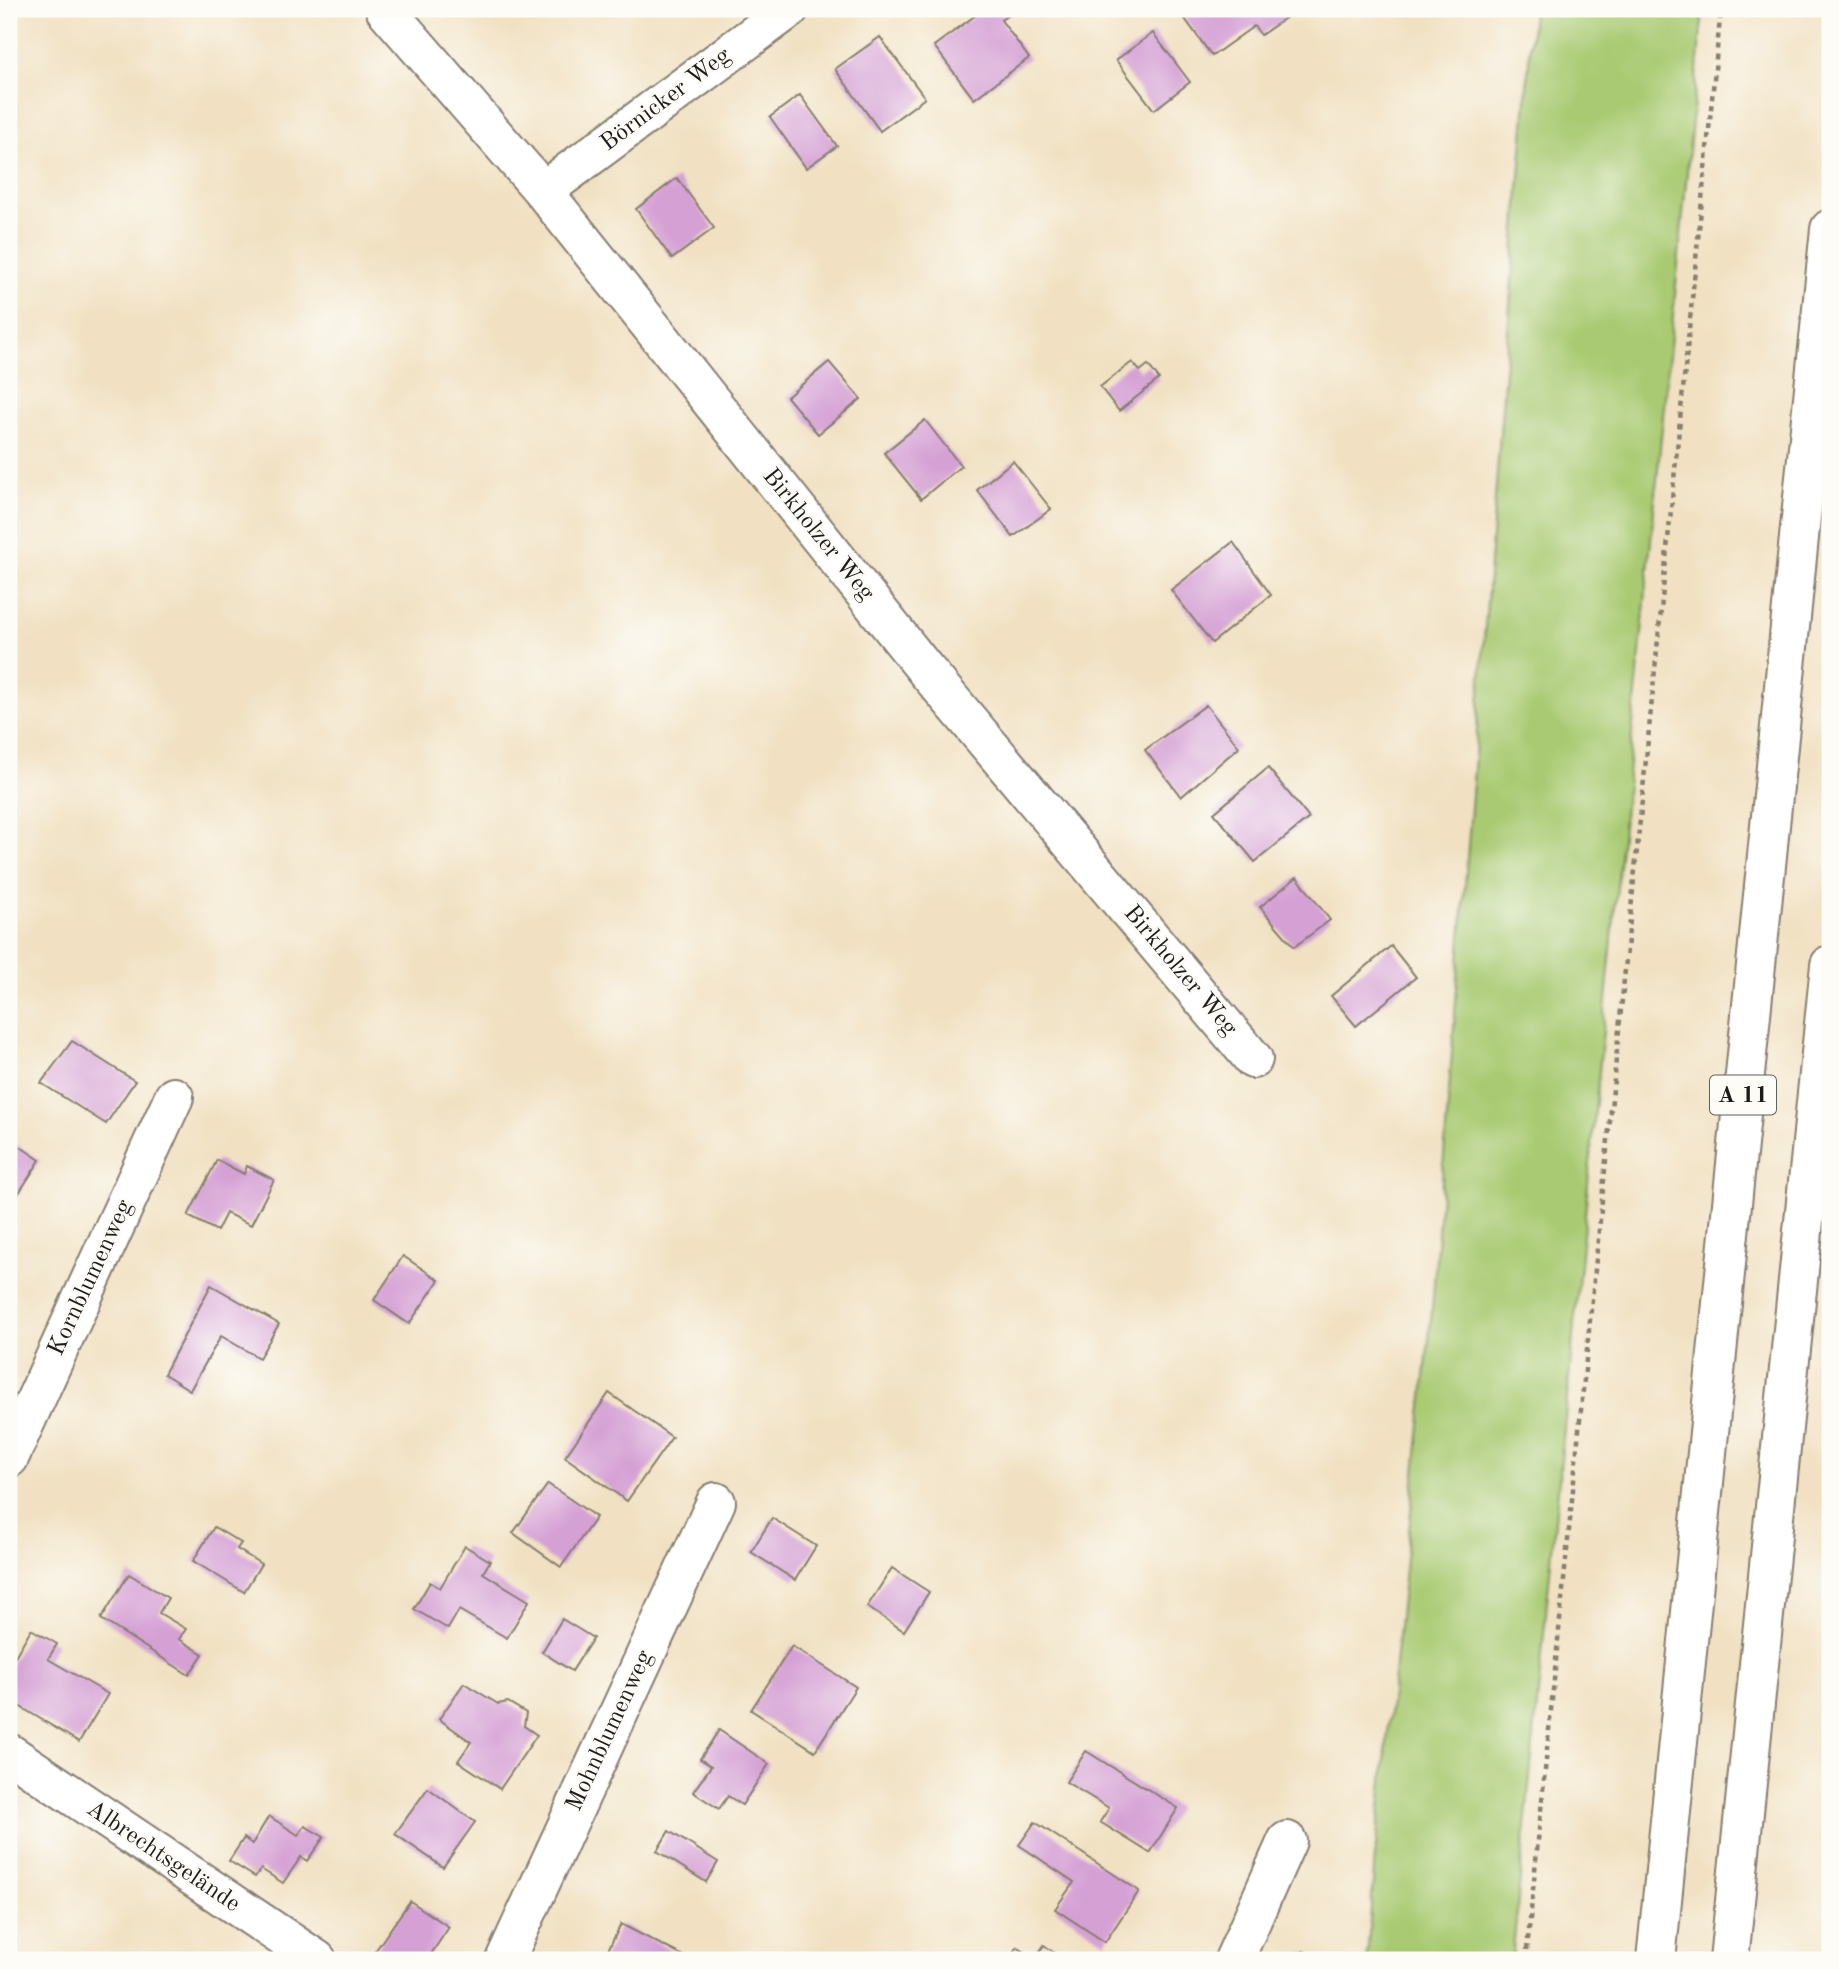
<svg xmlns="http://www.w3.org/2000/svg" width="1839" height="1969" viewBox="0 0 1839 1969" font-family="'Old Standard TT',serif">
  <rect width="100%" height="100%" fill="#fdfcf7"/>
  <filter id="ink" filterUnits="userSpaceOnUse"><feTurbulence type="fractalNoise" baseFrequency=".0143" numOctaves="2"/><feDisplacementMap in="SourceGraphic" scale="14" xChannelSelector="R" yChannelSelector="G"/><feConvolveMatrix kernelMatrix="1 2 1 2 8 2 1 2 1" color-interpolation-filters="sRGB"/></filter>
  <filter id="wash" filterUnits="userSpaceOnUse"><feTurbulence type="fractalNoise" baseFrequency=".00686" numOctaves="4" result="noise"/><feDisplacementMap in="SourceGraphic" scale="28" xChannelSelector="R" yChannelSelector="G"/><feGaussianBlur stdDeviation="1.57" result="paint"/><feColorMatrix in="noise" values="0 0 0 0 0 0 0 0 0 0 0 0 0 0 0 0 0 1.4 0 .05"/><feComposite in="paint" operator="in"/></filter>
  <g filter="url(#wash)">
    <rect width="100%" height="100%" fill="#f1e1c2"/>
    <polygon fill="#a9ca72" stroke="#627347" stroke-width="2" points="1533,9 1703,9 1512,1960 1367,1960 1375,1856 1432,1310"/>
    <g id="blocks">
      <g fill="#d5a1d5">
        <polygon points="984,9 1017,9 1001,20 1029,58 974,99 934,46"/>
        <polygon points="1185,9 1288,9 1291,14 1261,35 1254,26 1212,56 1180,12"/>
        <polygon points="1153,33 1190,82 1154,110 1116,60"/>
        <polygon points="880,37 925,98 880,131 835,69"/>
        <polygon points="800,95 837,146 806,168 770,117"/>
        <polygon points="677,178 714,228 672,259 636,209"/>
        <polygon points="829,362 861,399 818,434 787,397"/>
        <polygon points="1132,362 1140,371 1148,365 1159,379 1119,411 1100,387"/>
        <polygon points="925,420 961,466 921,499 884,453"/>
        <polygon points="1013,461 1051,509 1013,537 977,490"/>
        <polygon points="1233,542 1271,595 1212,643 1171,590"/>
        <polygon points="1206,705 1239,747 1181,797 1145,750"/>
        <polygon points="1268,768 1309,818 1255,862 1214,813"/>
        <polygon points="1297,877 1330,920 1294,947 1260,907"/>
        <polygon points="1391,946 1416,977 1356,1026 1331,996"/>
        <polygon points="72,1041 135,1081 106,1124 41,1083"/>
        <polygon points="9,1139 40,1160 13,1202 9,1199"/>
        <polygon points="217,1160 244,1174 247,1166 274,1180 251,1225 226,1213 217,1231 188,1216"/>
        <polygon points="403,1256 439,1280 409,1324 374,1300"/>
        <polygon points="211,1285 279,1324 259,1358 221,1336 190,1390 164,1374"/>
        <polygon points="609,1393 672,1437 627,1501 565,1457"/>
        <polygon points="548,1484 596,1517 561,1567 513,1533"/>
        <polygon points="772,1518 816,1546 795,1580 751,1552"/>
        <polygon points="214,1527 241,1543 237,1549 261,1564 244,1592 193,1561"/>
        <polygon points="465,1546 490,1561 483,1573 529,1601 507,1638 459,1610 448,1629 414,1609 430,1582 440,1588"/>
        <polygon points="892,1568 929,1592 904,1631 867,1607"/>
        <polygon points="129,1574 168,1598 159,1613 186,1629 179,1639 203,1654 189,1675 101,1619"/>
        <polygon points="562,1619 593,1638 572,1671 542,1652"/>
        <polygon points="31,1629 57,1644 48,1659 108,1694 79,1742 9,1700 9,1667"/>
        <polygon points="792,1646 856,1687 815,1751 751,1710"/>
        <polygon points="464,1683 498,1704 508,1702 526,1713 524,1726 537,1735 500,1789 458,1761 471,1742 439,1719"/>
        <polygon points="719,1730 769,1764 742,1805 728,1796 719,1809 693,1792 711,1766 700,1759"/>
        <polygon points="1086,1751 1178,1808 1150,1853 1100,1822 1109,1808 1066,1782"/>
        <polygon points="428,1788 475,1822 443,1867 395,1834"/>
        <polygon points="269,1816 298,1835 305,1826 324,1837 307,1861 301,1857 283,1883 261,1869 255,1877 229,1861 244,1838 252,1844"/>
        <polygon points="1035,1822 1139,1891 1105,1942 1055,1909 1074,1882 1019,1845"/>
        <polygon points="669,1831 718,1862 706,1882 657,1851"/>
        <polygon points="410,1901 449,1927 427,1960 369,1960"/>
        <polygon points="621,1924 683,1956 681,1960 603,1960"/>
        <polygon points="1044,1945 1064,1960 1009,1960 1017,1947 1035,1959"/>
        <polygon points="1303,1951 1323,1960 1299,1960"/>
      </g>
    </g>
  </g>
  <g filter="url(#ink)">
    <use href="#blocks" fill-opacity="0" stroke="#867e6f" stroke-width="2"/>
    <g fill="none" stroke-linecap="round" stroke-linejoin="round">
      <defs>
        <g id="minor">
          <polyline points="385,9 543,191 925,669 1253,1059"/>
          <polyline points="543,191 789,9"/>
          <polyline points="9,1458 174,1097"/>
          <polyline points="9,1753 317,1960"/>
          <polyline points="505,1960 716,1502"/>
          <polyline points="1234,1960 1287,1841"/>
        </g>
        <g id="motorway">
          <polyline points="1656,1960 1830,229"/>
          <polyline points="1729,1960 1830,965"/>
        </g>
      </defs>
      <use href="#minor" stroke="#867e6f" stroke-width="42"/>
      <use href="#motorway" stroke="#867e6f" stroke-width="42"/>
      <g stroke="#867e6f" stroke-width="4.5" stroke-dasharray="5 5" stroke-linecap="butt">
        <polyline points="9,25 16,9"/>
        <polyline points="1526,1960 1721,9"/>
      </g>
      <use href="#minor" stroke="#fff" stroke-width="38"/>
      <use href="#motorway" stroke="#fff" stroke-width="38"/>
    </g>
  </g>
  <g text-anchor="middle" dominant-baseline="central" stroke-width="6" stroke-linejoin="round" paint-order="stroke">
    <rect fill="#fdfcf7" stroke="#605f5e" stroke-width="2" x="1710" y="1075.5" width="66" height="39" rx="5"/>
    <g font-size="23" font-weight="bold" fill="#1c1c1c">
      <text x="1743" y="1095">A 11</text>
    </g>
    <g font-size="24" fill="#1c1c1c" stroke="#fdfcf7">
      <text transform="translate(666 100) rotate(-37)">Börnicker Weg</text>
      <text transform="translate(818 535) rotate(51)">Birkholzer Weg</text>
      <text transform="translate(1180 971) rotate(50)">Birkholzer Weg</text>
      <text transform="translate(91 1278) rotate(-65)">Kornblumenweg</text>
      <text transform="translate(610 1731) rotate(-65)">Mohnblumenweg</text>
      <text transform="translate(163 1857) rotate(34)">Albrechtsgelände</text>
    </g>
  </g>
  <rect width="1839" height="1969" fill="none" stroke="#fdfcf7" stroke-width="35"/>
</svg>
